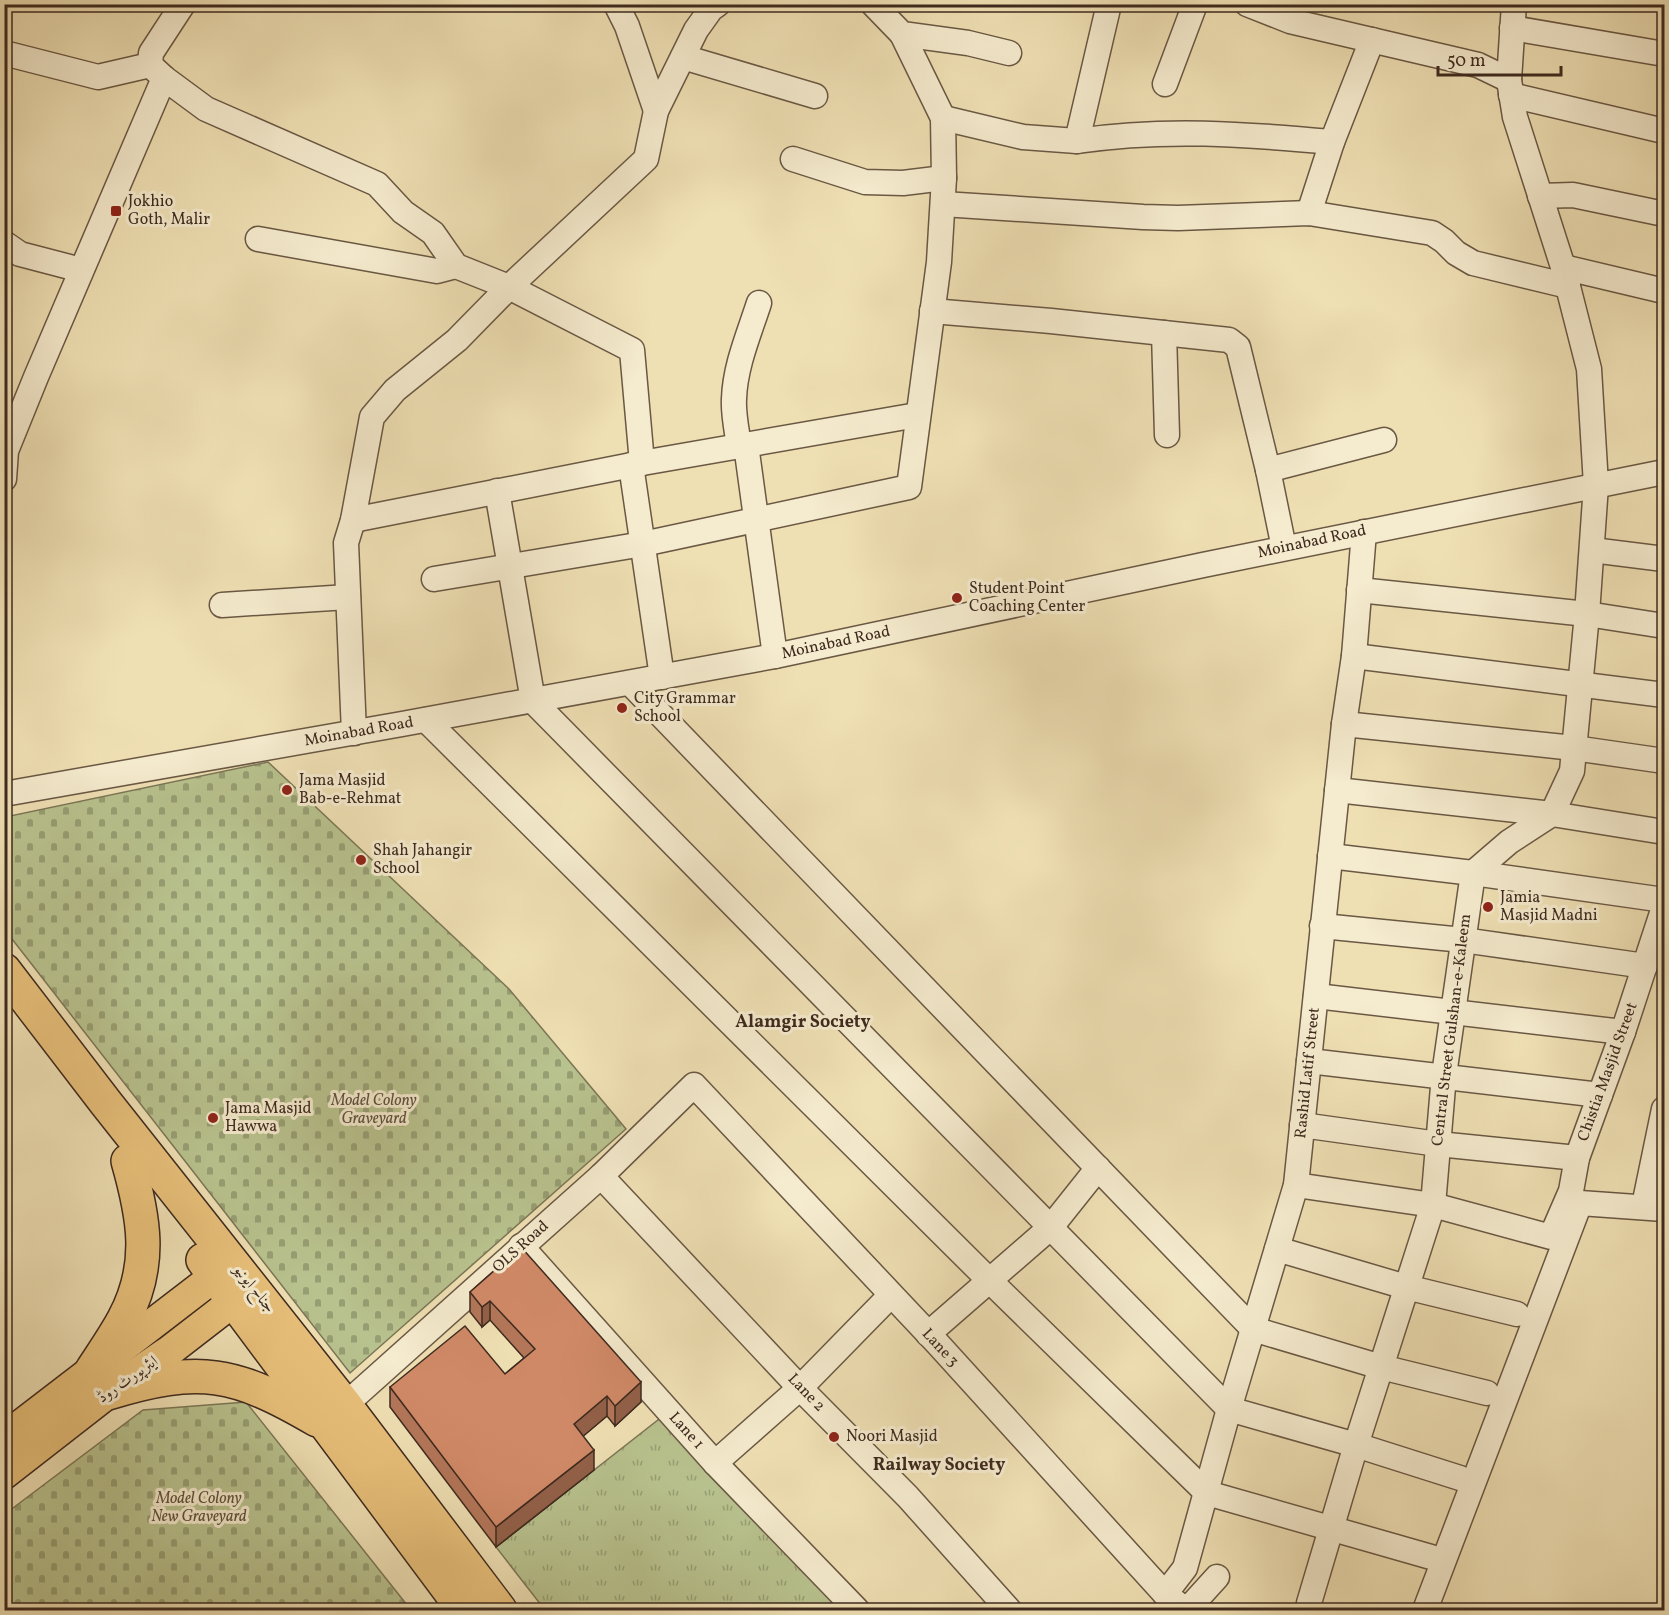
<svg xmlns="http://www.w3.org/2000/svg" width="1669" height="1615" viewBox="0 0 1669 1615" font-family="Vollkorn,Amiri,serif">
  <defs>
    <pattern id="grass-tufts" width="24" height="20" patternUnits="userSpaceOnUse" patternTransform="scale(1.5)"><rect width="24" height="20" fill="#b8c28e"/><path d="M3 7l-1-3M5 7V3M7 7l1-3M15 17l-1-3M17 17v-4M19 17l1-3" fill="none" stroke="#979e73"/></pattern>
    <pattern id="cemetery-stones" width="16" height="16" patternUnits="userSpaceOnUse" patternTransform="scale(1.5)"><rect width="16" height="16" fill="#b8c28e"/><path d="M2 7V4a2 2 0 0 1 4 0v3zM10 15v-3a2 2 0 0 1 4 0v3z" fill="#979e73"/></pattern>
  </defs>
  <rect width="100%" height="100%" fill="#efe0b4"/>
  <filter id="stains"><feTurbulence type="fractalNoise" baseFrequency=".00333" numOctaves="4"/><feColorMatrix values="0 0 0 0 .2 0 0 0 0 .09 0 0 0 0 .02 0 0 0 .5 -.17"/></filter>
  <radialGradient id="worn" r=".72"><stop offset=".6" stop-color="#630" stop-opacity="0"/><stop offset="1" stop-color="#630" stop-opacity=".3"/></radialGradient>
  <polygon fill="url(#grass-tufts)" stroke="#7b7656" stroke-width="1.5" points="663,1416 846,1610 545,1610 496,1547"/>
  <g fill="url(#cemetery-stones)" stroke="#7b7656" stroke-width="1.5">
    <polygon points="268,762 509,989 626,1129 350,1373 5,930 5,817"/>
    <polygon points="246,1402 411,1610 5,1610 5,1514 143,1410"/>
  </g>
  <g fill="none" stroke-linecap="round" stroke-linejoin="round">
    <defs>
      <g id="minor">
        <polyline points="616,4 627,26 656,111"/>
        <polyline points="873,4 902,34 968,43 1009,53"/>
        <polyline points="1247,4 1290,21 1478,65 1509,80"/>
        <polyline points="1512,28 1664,54"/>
        <polyline points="4,53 98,77 150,65"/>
        <polyline points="683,57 815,96"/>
        <polyline points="164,78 206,109 377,184 403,212 433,233 456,266 509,287 632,350 642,463"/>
        <polyline points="1165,84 1195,4"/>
        <polyline points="1511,95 1664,131"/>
        <polyline points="943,118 1023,137 1077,141 1109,4"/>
        <path d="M1077 141C1165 128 1244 134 1332 142"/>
        <polyline points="793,159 865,182 903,183 944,178"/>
        <polyline points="1540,196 1573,195 1664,214"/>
        <polyline points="943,204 1143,217 1178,218 1309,213 1432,233 1444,241 1456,253 1473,263 1568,286"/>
        <polyline points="1309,213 1332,142 1372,40"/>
        <polyline points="258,239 437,271 456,266"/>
        <polyline points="4,243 20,254 81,270"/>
        <polyline points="1563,267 1664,291"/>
        <polyline points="932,311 1051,321 1229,340 1238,347 1268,470 1284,548"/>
        <polyline points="1164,333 1167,435"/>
        <polyline points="746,445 775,656"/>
        <path d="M739 446C737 431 733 414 734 399 735 366 749 334 759 303"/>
        <polyline points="631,465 662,677"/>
        <polyline points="1268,470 1384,440"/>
        <polyline points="4,479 6,451 36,377 164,78 150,65 151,53 183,4"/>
        <polyline points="497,491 533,701 1229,1409 1356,1445 1460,1478"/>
        <polyline points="353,520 642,463 917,415"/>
        <polyline points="1592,550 1664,559"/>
        <polyline points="434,579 643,544 909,487 939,262 944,178 943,118 902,34"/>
        <polyline points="1359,590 1587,614 1664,626"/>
        <polyline points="222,605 348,597"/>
        <polyline points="1354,656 1664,695"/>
        <polyline points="630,683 1253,1329 1381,1367 1487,1393"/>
        <polyline points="426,720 989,1280 1207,1493 1431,1557"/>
        <polyline points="1344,724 1574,748 1664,761"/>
        <polyline points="354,733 346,543 353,520 372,417 395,390 457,340 509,287 646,159 656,111 696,30 711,9 718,4"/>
        <polyline points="1337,790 1552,814 1664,832"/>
        <polyline points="4,794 402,724 775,656 1203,565 1664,472"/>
        <polyline points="1330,856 1473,873 1664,900"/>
        <polyline points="1322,926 1463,940 1645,966"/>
        <polyline points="1316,996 1623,1032"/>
        <polyline points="1309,1061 1600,1095"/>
        <polyline points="1302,1125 1438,1144 1577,1158"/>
        <polyline points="601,1176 800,1388 908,1497 1009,1610"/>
        <polyline points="1296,1185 1433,1205 1551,1237 1571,1191 1577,1158 1623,1032 1664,907"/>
        <polyline points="1646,1196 1664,1109"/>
        <polyline points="521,1246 715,1463 857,1610"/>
        <polyline points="1277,1249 1406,1287 1517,1314"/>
        <polyline points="928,1334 1051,1227 1098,1168"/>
        <polyline points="345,1405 601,1176 694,1085 937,1343 1165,1594 1186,1610"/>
        <polyline points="715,1463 800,1388 891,1295"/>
        <polyline points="1165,1594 1185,1568 1229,1409 1296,1185 1344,724 1354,656 1364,532"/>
        <polyline points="1309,1603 1356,1445 1433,1205 1444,1075 1473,873 1509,842 1552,814 1572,771 1587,614 1596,485 1589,369 1563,267 1515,117 1509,80 1514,4"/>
        <polyline points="1187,1610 1217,1577"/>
        <polyline points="1425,1610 1580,1203 1664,1209"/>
      </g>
      <g id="major">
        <polyline points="4,1438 215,1276"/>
        <polyline points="4,1474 108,1393 168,1352 252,1287"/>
      </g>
      <g id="highway">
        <polyline points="4,970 106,1103 345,1405 500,1610"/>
        <polyline points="203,1260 464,1610"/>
        <path d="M92 1370C103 1353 115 1336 124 1319 153 1265 144 1217 128 1161"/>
        <path d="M108 1393C200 1365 235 1372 317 1420"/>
      </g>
    </defs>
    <use href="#minor" stroke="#6a5844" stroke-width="27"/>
    <use href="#major" stroke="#3e2a1f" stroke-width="33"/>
    <use href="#highway" stroke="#3e2a1f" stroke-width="36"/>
    <use href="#minor" stroke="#f5ebce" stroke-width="24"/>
    <use href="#major" stroke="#e8c07a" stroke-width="30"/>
    <use href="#highway" stroke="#e8c07a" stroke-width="33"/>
  </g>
  <polygon fill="#b37659" stroke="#3e2a1f" stroke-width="1.5" points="521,1247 641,1402 615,1426 607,1416 583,1436 594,1470 496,1547 390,1407 390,1387 505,1374 524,1358 490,1320 482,1327 470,1312 470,1292"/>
  <g fill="#926048" stroke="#3e2a1f" stroke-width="1.5">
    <polygon points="490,1301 490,1320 482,1327 482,1307"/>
    <polygon points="641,1382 641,1402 615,1426 615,1406"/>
    <polygon points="607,1396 607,1416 574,1444 574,1424"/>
    <polygon points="594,1450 594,1470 496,1547 496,1527"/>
  </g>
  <polygon fill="#d08967" stroke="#3e2a1f" stroke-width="1.5" points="521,1247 641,1382 615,1406 607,1396 574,1424 594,1450 496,1527 390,1387 465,1326 505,1374 535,1349 490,1301 482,1307 470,1292"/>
  <g fill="#8f2418" stroke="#f5ebce" stroke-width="2">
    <rect x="110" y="205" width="12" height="12" rx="3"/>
    <circle cx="957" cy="598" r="6"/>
    <circle cx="622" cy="708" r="6"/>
    <circle cx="287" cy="790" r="6"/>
    <circle cx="361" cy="860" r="6"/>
    <circle cx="1488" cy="907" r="6"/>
    <circle cx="213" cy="1118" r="6"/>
    <circle cx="834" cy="1437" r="6"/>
  </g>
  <g text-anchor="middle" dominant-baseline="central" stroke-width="6" stroke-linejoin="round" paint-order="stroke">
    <g font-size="16" fill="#3e2a1f" stroke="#f5ebce" text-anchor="start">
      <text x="128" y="202">Jokhio<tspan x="128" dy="18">Goth, Malir</tspan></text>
      <text x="969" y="589">Student Point<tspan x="969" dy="18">Coaching Center</tspan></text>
      <text x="634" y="699">City Grammar<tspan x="634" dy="18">School</tspan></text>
      <text x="299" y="781">Jama Masjid<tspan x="299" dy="18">Bab-e-Rehmat</tspan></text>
      <text x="373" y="851">Shah Jahangir<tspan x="373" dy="18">School</tspan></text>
      <text x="1500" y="898">Jamia<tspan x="1500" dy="18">Masjid Madni</tspan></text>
      <text x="225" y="1109">Jama Masjid<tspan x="225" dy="18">Hawwa</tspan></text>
      <text x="846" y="1437">Noori Masjid</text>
    </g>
    <g font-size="16" fill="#3e2a1f" stroke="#f5ebce">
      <text transform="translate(1312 542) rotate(-12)">Moinabad Road</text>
      <text transform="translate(836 643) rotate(-12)">Moinabad Road</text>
      <text transform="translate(359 732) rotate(-10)">Moinabad Road</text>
      <text transform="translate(1452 1030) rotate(-83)">Central Street Gulshan-e-Kaleem</text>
      <text transform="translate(1608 1072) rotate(-70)">Chistia Masjid Street</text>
      <text transform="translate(1308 1073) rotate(-84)">Rashid Latif Street</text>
      <text transform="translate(521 1247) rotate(-42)">OLS Road</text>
      <text transform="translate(254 1289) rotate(52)">جناح ایونیو</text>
      <text transform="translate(940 1348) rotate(47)">Lane 3</text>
      <text transform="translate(128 1380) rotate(-35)">ایئرپورٹ روڈ</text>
      <text transform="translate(806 1393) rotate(46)">Lane 2</text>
      <text transform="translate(686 1431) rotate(48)">Lane 1</text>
    </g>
    <g font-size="16" font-style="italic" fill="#5c503b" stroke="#f5ebce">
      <text x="374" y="1101">Model Colony<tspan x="374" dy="18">Graveyard</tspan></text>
      <text x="199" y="1499">Model Colony<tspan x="199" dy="18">New Graveyard</tspan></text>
    </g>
    <g font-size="18" font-weight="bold" fill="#3e2a1f" stroke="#f5ebce">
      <text x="803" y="1022">Alamgir Society</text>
      <text x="939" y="1465">Railway Society</text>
    </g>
  </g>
  <rect width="1669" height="1615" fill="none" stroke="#efe0b4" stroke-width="24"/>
  <rect x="6" y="6" width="1657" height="1603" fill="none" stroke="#3e2a1f" stroke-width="3"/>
  <rect x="12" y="12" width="1645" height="1591" fill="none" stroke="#3e2a1f" stroke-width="1.5"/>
  <path d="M1438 66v9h123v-9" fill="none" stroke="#3e2a1f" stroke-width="3"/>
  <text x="1447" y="66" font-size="18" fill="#3e2a1f" stroke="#f5ebce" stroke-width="4.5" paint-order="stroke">50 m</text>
  <rect width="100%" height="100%" filter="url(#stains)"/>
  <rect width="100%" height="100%" fill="url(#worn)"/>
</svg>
